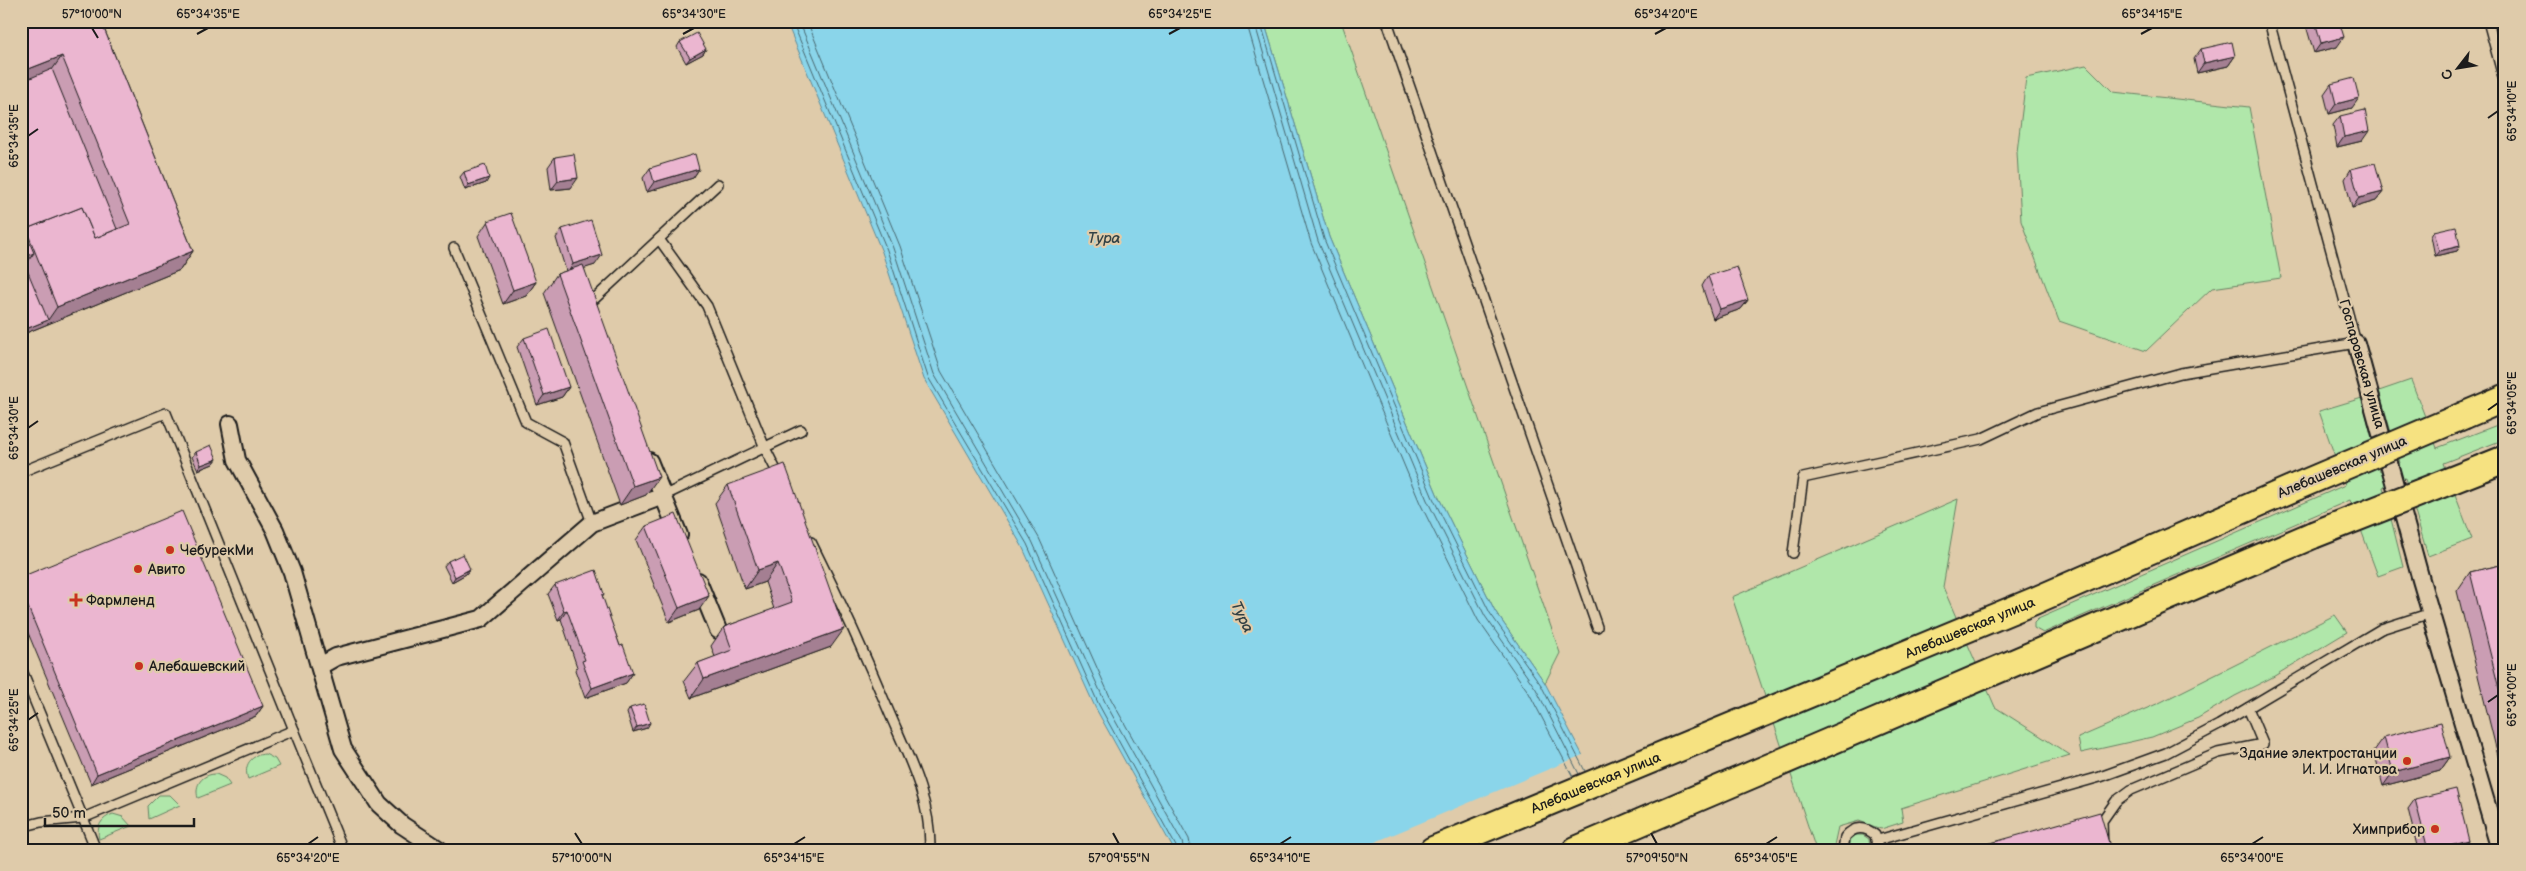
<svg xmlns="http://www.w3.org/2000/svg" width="2526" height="871" viewBox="0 0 2526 871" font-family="'Balsamiq Sans',sans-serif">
  <rect width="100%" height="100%" fill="#dfcbaa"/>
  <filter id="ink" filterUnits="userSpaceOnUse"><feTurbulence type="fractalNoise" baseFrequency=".02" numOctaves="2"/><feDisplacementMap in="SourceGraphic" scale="10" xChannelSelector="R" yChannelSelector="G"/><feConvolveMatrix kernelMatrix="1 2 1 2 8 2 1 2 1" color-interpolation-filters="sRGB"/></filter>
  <g filter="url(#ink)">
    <g fill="#b0e7aa" stroke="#668263">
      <polygon points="1264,21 1341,21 1560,653 1545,683 1495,611 1438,496 1329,237"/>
      <polygon points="2086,65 2113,92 2249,107 2281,278 2212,288 2146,351 2059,321 2021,221 2017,152 2026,78"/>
      <polygon points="2411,380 2437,448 2505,422 2505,439 2443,463 2472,539 2428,556 2405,478 2383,487 2403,567 2378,576 2350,500 2043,633 2034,628 2034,623 2038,619 2345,485 2319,411 2362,398 2380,471 2400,463 2379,391"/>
      <polygon points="1958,499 1943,587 1995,707 2070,755 1901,808 1903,822 1881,829 1859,821 1838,827 1833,850 1816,850 1732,597"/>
      <polygon points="2335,615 2347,632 2271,678 2235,696 2198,718 2152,737 2081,753 2078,738 2159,703"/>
      <path d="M265 754 275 759 279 766 248 779C243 765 251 755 265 754Z"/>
      <path d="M216 774 225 778 230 785 198 798C194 785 202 774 216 774Z"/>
      <polygon points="159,795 170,795 180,805 149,819 148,806"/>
      <path d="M113 814 123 817 131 826 99 839C96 827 101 818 113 814Z"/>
      <polygon points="1856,835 1863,835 1869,839 1870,850 1850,850 1850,840"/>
    </g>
    <polygon fill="#8ad5ea" stroke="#5e8b98" points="786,21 1264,21 1329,237 1438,496 1495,611 1545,683 1632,850 1174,850 1095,707 1022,546 924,379 882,252"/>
    <polygon fill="#dfcbaa" points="1585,754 1634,850 1356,850"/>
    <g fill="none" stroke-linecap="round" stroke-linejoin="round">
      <g stroke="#48666e" stroke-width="1">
        <polyline points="792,21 887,250 928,377 1027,544 1099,705 1178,850"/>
        <polyline points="799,21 893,248 934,374 1032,541 1105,702 1182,842 1184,850"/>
        <polyline points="807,21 900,246 941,371 1039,538 1111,699 1189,839 1191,850"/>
        <polyline points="1246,21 1311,243 1420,503 1478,620 1529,693 1573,777"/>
        <polyline points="1254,21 1318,241 1427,500 1485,616 1536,689 1579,774"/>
        <polyline points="1260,21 1324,239 1433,498 1490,613 1541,685 1585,771"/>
      </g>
      <defs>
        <g id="service">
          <polyline points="1387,21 1597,627"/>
          <polyline points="2488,21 2505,84"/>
          <polyline points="659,239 707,306 765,448 780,478"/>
          <polyline points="454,248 526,422 563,442 592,523"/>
          <polyline points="590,303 718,184"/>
          <polyline points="21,472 166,413 294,730"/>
          <polyline points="663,496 801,430"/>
          <path d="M811 542C839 598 865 654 889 712 908 756 931 800 930 850"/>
          <polyline points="1793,553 1803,478 1981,439 2038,412 2181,373 2356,343 2269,21"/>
          <polyline points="21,668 83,818 41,822 21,827"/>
          <polyline points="1878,840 2100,777 2166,753 2219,725 2381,629 2431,613"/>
          <polyline points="96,850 83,818 294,730 343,850"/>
          <path d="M1843 850 1845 837C1854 826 1865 826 1875 835L1878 850"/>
          <polyline points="2103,850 2102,821 2116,801 2131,790 2218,753 2263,744 2248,708"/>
        </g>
        <g id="minor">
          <polyline points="2356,343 2421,580 2500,850"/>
          <polyline points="230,424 237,460 275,530 292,572 343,749 379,804 402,825 440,850"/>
          <polyline points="649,461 679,535"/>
          <polyline points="698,581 718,630"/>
          <polyline points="320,666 336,657 481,619 592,523 663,496"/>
        </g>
        <g id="primary">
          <polyline points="2465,415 2505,398"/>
          <polyline points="2485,467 2505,459"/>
          <path id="s1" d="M1433 850 2034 601 2298 486"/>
          <polyline points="1576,850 2313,535"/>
        </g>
      </defs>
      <use href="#service" stroke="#1c1c1c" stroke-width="12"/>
      <use href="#minor" stroke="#1c1c1c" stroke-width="20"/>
      <use href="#primary" stroke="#1c1c1c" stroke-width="30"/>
      <use href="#service" stroke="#dfcbaa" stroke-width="9"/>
      <use href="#minor" stroke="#dfcbaa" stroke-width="16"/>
      <use href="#primary" stroke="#f6e281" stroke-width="26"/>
      <defs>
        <g id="primary-bridge">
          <polyline points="2298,486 2465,415"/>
          <polyline points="2313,535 2485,467"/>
        </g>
      </defs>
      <use href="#primary-bridge" stroke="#1c1c1c" stroke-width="30" stroke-linecap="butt"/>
      <use href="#primary-bridge" stroke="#f6e281" stroke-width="26"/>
    </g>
    <g fill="#ca9db3" stroke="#1c1c1c">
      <polygon points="21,21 101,21 193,251 180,270 21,335"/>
      <polygon points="2313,21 2339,21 2337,47 2314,53 2307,29"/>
      <polygon points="680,42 706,49 703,54 686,63 677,47"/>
      <polygon points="2201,49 2235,56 2228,66 2197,73 2194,59"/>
      <polygon points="2331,84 2352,108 2329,114 2324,94"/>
      <polygon points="2340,116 2362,141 2337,147 2333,125"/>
      <polygon points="555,157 571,188 551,190 548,167"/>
      <polygon points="650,168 699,169 693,178 647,192 643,178"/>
      <polygon points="2351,169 2383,192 2376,201 2352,208 2345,179"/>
      <polygon points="464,172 486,183 465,190 460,177"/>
      <polygon points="488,221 536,282 526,296 503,304 478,236"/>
      <polygon points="562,229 595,265 584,268 646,495 620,505 544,293 557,274 566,271 556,238"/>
      <polygon points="2434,231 2460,246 2457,251 2435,256 2431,236"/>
      <polygon points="1708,276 1748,300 1741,309 1713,319 1702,286"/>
      <polygon points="524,338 569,387 562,397 537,405 517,347"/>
      <polygon points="196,452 217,459 213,464 198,470 192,457"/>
      <polygon points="728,485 831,647 691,698 684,681 698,663 715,657 711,646 724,627 774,609 765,582 745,589 715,503"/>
      <polygon points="646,526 699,610 669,622 636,540"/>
      <polygon points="448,561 470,569 466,574 452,582 444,566"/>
      <polygon points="2505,564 2505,767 2501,768 2457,591 2470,572"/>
      <polygon points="21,577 263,706 256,716 91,784 21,616"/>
      <polygon points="555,585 604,594 602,597 620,646 633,673 626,683 585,698 575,670 577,667 561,619 558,620 548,594"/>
      <polygon points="630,708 647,728 633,732 627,713"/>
      <polygon points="2384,737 2450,757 2440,771 2383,786 2374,751"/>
      <polygon points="2415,799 2469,841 2463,850 2418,850 2408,809"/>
    </g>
    <g fill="#a47f92" stroke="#1c1c1c">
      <polygon points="2344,37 2337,47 2314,53 2321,43"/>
      <polygon points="706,49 703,54 686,63 690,58"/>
      <polygon points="62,56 49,74 21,86 21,72"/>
      <polygon points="2235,56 2228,66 2197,73 2204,63"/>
      <polygon points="2359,98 2352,108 2329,114 2336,104"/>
      <polygon points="2369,131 2362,141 2337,147 2344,137"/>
      <polygon points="699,169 693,178 647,192 654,182"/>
      <polygon points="489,178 486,183 465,190 468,185"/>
      <polygon points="578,178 571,188 551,190 558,181"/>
      <polygon points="2383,192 2376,201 2352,208 2359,198"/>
      <polygon points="2460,246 2457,251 2435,256 2439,251"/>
      <polygon points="193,251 180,270 21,335 21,331 48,320 57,307"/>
      <polygon points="34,253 21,271 21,258"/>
      <polygon points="602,255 595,265 567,274 573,264"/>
      <polygon points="536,282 526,296 503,304 513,290"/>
      <polygon points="1748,300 1741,309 1713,319 1720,309"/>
      <polygon points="569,387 562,397 537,405 544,395"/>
      <polygon points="217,459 213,464 198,470 201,465"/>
      <polygon points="659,477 646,495 620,505 633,486"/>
      <polygon points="778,563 765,582 745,589 758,570"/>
      <polygon points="470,569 466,574 452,582 455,577"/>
      <polygon points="709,596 699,610 669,622 679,608"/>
      <polygon points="567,610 561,619 558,620 564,611"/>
      <polygon points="844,629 831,647 691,698 704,679"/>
      <polygon points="633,673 626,683 585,698 592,688"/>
      <polygon points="263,706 256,716 91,784 97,774"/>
      <polygon points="650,723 647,728 633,732 637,727"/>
      <polygon points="2450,757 2440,771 2383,786 2393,772"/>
      <polygon points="2505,763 2505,767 2501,768"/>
      <polygon points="2469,841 2463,850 2434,850"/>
    </g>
    <g fill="#ebb6d0" stroke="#1c1c1c">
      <polygon points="21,21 101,21 193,251 57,307 26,229 82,207 95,238 130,224 62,56 21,72"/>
      <polygon points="2315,21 2339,21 2344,37 2321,43"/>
      <polygon points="697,33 706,49 690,58 680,42"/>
      <polygon points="2232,42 2235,56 2204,63 2201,49"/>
      <polygon points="52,69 117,229 95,238 82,207 26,229 25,231 21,222 21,82"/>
      <polygon points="2354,78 2359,98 2336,104 2331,84"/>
      <polygon points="2365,110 2369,131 2344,137 2340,116"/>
      <polygon points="574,154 578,178 558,181 555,157"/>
      <polygon points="695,154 699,169 654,182 650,168"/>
      <polygon points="2375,163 2383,192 2359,198 2351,169"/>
      <polygon points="485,165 489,178 468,185 464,172"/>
      <polygon points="511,213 536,282 513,290 488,221"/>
      <polygon points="591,220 602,255 573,264 562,229"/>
      <polygon points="21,222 34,253 21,258"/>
      <polygon points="2456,226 2460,246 2439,251 2434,231"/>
      <polygon points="25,265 48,320 21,331 21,271"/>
      <polygon points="583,265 659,477 633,486 557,274"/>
      <polygon points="1737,267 1748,300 1720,309 1708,276"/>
      <polygon points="549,329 569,387 544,395 524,338"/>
      <polygon points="211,445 217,459 201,465 196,452"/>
      <polygon points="785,464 844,629 704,679 698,663 732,650 724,627 792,602 778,563 758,570 728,485"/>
      <polygon points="182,511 263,706 97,774 21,590 21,577"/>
      <polygon points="676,514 709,596 679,608 646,526"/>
      <polygon points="463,554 470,569 455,577 448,561"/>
      <polygon points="2505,564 2505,713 2470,572"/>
      <polygon points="596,570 604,594 602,595 620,646 623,645 633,673 592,688 582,661 585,660 567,610 564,611 555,585"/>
      <polygon points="644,704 650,723 637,727 630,708"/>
      <polygon points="2441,722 2450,757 2393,772 2384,737"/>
      <polygon points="2456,789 2469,841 2434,850 2428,850 2415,799"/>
      <polygon points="2100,812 2111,850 1966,850"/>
    </g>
  </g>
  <path fill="none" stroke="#1c1c1c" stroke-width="2" d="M92 28 98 38M197 34 208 28M683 34 694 28M1169 34 1180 28M1655 34 1666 28M2141 34 2152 28M2488 118 2498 111M28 136 38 129M2488 410 2498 403M28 428 38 421M2488 702 2498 695M28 720 38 713M575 833 582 844M1113 833 1119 844M1651 833 1657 844M308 844 318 837M794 844 805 837M1280 844 1291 837M1766 844 1777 837M2252 844 2263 837"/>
  <g fill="#c8321e" stroke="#dfcbaa" stroke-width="2">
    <circle cx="170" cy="550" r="5"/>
    <circle cx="138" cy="569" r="5"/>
    <path d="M73.5 592.5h5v5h5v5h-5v5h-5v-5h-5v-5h5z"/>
    <circle cx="139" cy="666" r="5"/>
    <circle cx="2407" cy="761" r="5"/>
    <circle cx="2435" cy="829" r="5"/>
  </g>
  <g text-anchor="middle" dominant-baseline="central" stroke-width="4.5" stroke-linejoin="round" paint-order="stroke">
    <g font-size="14" fill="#1c1c1c" stroke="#dfcbaa">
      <text transform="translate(2362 364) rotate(74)">Госпаровская улица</text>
      <text transform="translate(2342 467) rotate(-23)">Алебашевская улица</text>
      <text stroke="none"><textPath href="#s1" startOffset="581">Алебашевская улица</textPath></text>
      <text stroke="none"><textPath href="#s1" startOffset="176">Алебашевская улица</textPath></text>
    </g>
    <g font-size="14" fill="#1c1c1c" stroke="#dfcbaa" text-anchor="start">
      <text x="180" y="550">ЧебурекМи</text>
      <text x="148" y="569">Авито</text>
      <text x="86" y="600">Фармленд</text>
      <text x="149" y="666">Алебашевский</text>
      <text x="2397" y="753" text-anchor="end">Здание электростанции<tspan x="2397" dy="16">И. И. Игнатова</tspan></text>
      <text x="2425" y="829" text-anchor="end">Химприбор</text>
    </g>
    <g font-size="15" font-style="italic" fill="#324145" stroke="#dfcbaa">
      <text x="1104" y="238">Тура</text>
      <text transform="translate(1242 617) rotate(64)">Тура</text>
    </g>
  </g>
  <rect width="2526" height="871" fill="none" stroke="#dfcbaa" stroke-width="55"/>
  <g transform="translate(2458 68) rotate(239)" stroke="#dfcbaa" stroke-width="4" paint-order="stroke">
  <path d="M0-4L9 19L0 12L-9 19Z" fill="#1c1c1c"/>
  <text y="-8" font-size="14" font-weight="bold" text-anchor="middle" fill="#1c1c1c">С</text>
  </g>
  <path d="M45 818v8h149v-8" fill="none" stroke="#1c1c1c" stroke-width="2.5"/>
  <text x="52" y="818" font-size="15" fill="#1c1c1c" stroke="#dfcbaa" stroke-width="4" paint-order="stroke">50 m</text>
  <rect x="28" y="28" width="2470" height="816" fill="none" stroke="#1c1c1c" stroke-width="2"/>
  <g font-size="12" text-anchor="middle" fill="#1c1c1c">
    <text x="92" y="18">57°10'00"N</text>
    <text x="208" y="18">65°34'35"E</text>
    <text x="694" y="18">65°34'30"E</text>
    <text x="1180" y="18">65°34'25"E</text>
    <text x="1666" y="18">65°34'20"E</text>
    <text x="2152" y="18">65°34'15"E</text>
    <text transform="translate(2512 111) rotate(-90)" y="4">65°34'10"E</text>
    <text transform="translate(14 136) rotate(-90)" y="4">65°34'35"E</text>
    <text transform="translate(2512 403) rotate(-90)" y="4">65°34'05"E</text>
    <text transform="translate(14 428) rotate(-90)" y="4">65°34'30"E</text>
    <text transform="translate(2512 695) rotate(-90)" y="4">65°34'00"E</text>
    <text transform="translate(14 720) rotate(-90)" y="4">65°34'25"E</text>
    <text x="308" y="862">65°34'20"E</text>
    <text x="582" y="862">57°10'00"N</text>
    <text x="794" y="862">65°34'15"E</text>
    <text x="1119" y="862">57°09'55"N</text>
    <text x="1280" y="862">65°34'10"E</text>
    <text x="1657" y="862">57°09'50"N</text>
    <text x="1766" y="862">65°34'05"E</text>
    <text x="2252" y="862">65°34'00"E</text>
  </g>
</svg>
